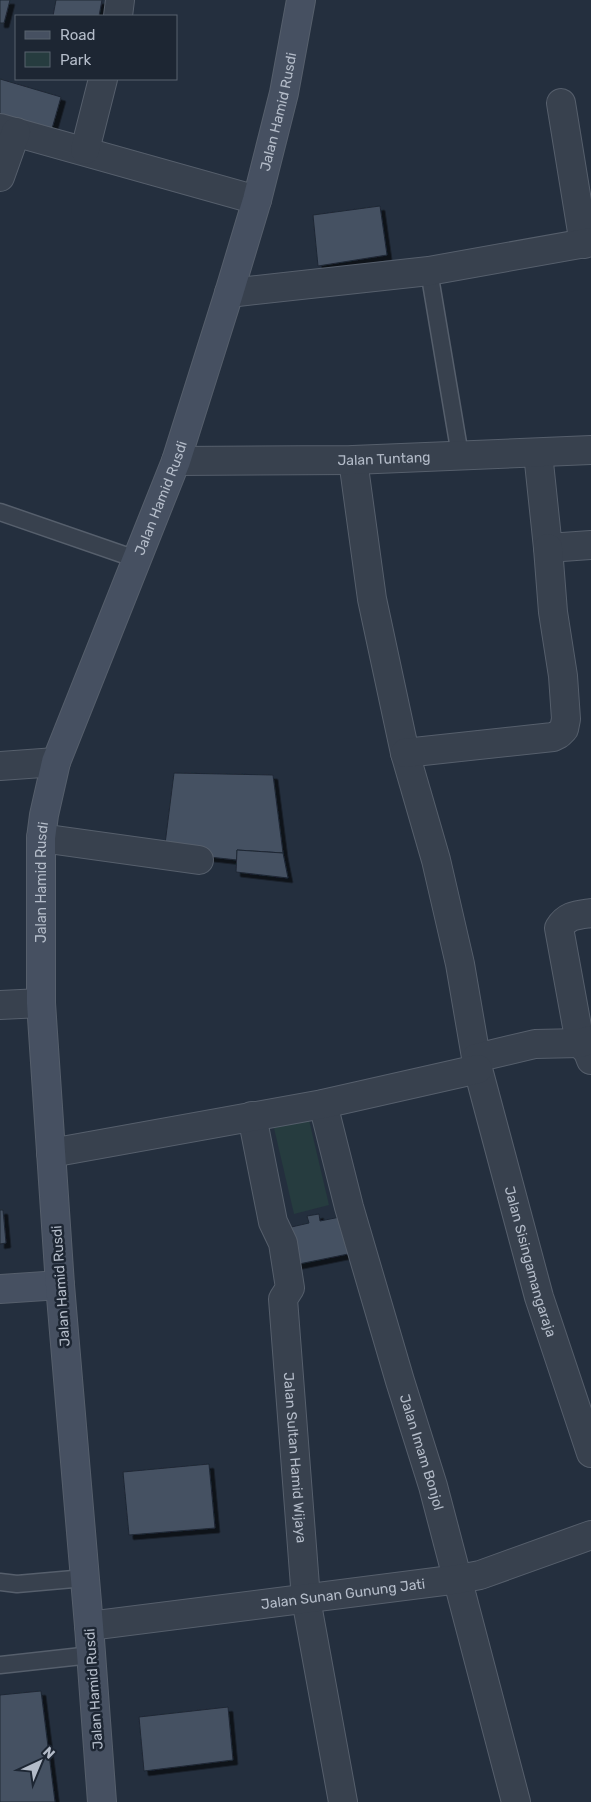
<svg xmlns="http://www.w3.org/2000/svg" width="591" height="1802" viewBox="0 0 591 1802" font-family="Rubik,sans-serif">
  <defs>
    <filter id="shadow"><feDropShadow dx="4.5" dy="4.5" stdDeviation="0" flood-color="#0009"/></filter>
  </defs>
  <rect width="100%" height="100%" fill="#242f3e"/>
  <polygon fill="#263c3f" points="309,1120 329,1205 294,1214 274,1128"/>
  <g fill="#455162" stroke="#1f2835" filter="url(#shadow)">
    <polygon points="0,0 10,0 4,23 0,23"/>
    <polygon points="56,0 102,0 99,16 53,16"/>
    <polygon points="0,79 61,97 51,132 0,117"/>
    <polygon points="380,206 387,255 318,266 313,215"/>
    <polygon points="174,773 273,775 283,853 237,850 237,860 164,852"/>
    <polygon points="237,850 283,853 288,878 236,872"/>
    <polygon points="0,1210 3,1210 6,1243 0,1244"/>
    <polygon points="319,1214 320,1221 345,1216 353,1253 294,1265 287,1228 309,1223 307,1216"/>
    <polygon points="209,1464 215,1528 129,1535 123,1472"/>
    <polygon points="41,1691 55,1802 0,1802 0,1695"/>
    <polygon points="228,1707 233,1760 144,1771 139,1717"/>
  </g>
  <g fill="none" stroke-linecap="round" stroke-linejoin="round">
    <defs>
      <g id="lane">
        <polyline points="429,271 460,455"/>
        <polyline points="0,512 136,559"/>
        <polyline points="0,1582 17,1584 85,1578"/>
        <polyline points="0,1665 91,1655"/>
      </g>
      <g id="street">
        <polyline points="118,16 120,0"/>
        <polyline points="561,103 584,244"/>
        <polyline points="0,128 257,200"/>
        <polyline points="85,150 103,79"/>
        <polyline points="0,177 16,132"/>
        <polyline points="229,293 429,271 591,242"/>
        <polyline points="538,453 548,548 591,545"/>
        <path id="s1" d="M353 460 372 599 405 753 436 860 460 964 478 1069 539 1297 591 1453"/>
        <path id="s2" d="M176 461 353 460 591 450"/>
        <polyline points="405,753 553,737 559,734 564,729 566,719 563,676 553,612 548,548"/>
        <polyline points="0,766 56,762"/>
        <polyline points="41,838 199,860"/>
        <path d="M591 913C577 915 567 915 559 928L580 1043 588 1052 591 1060"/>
        <polyline points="0,1005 41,1003"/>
        <polyline points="476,1058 535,1044 580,1043 591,1040"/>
        <path id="s3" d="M323 1104 349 1207 400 1381 433 1486 516 1802"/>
        <path id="s4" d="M252 1116 273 1222 283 1243 290 1288 283 1299 306 1599 343 1802"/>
        <polyline points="51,1153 323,1104 478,1069"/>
        <path id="s5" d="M89 1626 459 1579 480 1575 591 1535"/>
      </g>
      <g id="secondary">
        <polyline points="0,1289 60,1285"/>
        <path id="s6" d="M102 1802 89 1626 60 1285 41 1003V838L44 815 56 762 176 461 229 293 257 200 284 93 301 0"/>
      </g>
    </defs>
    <use href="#lane" stroke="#565f6c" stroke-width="19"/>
    <use href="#street" stroke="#565f6c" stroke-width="30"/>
    <use href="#secondary" stroke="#565f6c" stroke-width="30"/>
    <use href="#lane" stroke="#38414e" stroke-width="16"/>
    <use href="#street" stroke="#38414e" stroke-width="28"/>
    <use href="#secondary" stroke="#465061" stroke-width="28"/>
  </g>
  <g text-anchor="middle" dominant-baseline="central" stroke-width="5" stroke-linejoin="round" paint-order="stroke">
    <g font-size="14" fill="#b4bcc9" stroke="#1d2633">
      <text stroke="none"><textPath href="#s6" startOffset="1732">Jalan Hamid Rusdi</textPath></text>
      <text stroke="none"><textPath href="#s2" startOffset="208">Jalan Tuntang</textPath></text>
      <text stroke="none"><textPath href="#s6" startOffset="1328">Jalan Hamid Rusdi</textPath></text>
      <text stroke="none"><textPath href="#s6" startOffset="922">Jalan Hamid Rusdi</textPath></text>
      <text stroke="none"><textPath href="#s1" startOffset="822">Jalan Sisingamangaraja</textPath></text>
      <text transform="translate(61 1286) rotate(-94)">Jalan Hamid Rusdi</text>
      <text stroke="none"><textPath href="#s3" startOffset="362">Jalan Imam Bonjol</textPath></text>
      <text stroke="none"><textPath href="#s4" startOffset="349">Jalan Sultan Hamid Wijaya</textPath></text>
      <text stroke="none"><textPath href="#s5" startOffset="256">Jalan Sunan Gunung Jati</textPath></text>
      <text transform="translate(94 1689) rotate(-94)">Jalan Hamid Rusdi</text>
    </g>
  </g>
  <rect x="15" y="15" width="162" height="65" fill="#1d2633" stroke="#59626f"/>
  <rect x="25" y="31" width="25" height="8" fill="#465061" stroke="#59626f"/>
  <text x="60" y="40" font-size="15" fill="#b4bcc9">Road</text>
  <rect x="25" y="52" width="25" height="15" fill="#263c3f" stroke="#59626f"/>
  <text x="60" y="65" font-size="15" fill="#b4bcc9">Park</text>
  <g transform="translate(40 1762) rotate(44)" stroke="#1d2633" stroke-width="4" paint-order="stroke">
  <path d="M0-4L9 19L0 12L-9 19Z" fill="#b4bcc9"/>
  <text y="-8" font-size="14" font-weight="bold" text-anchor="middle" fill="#b4bcc9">N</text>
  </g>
</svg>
